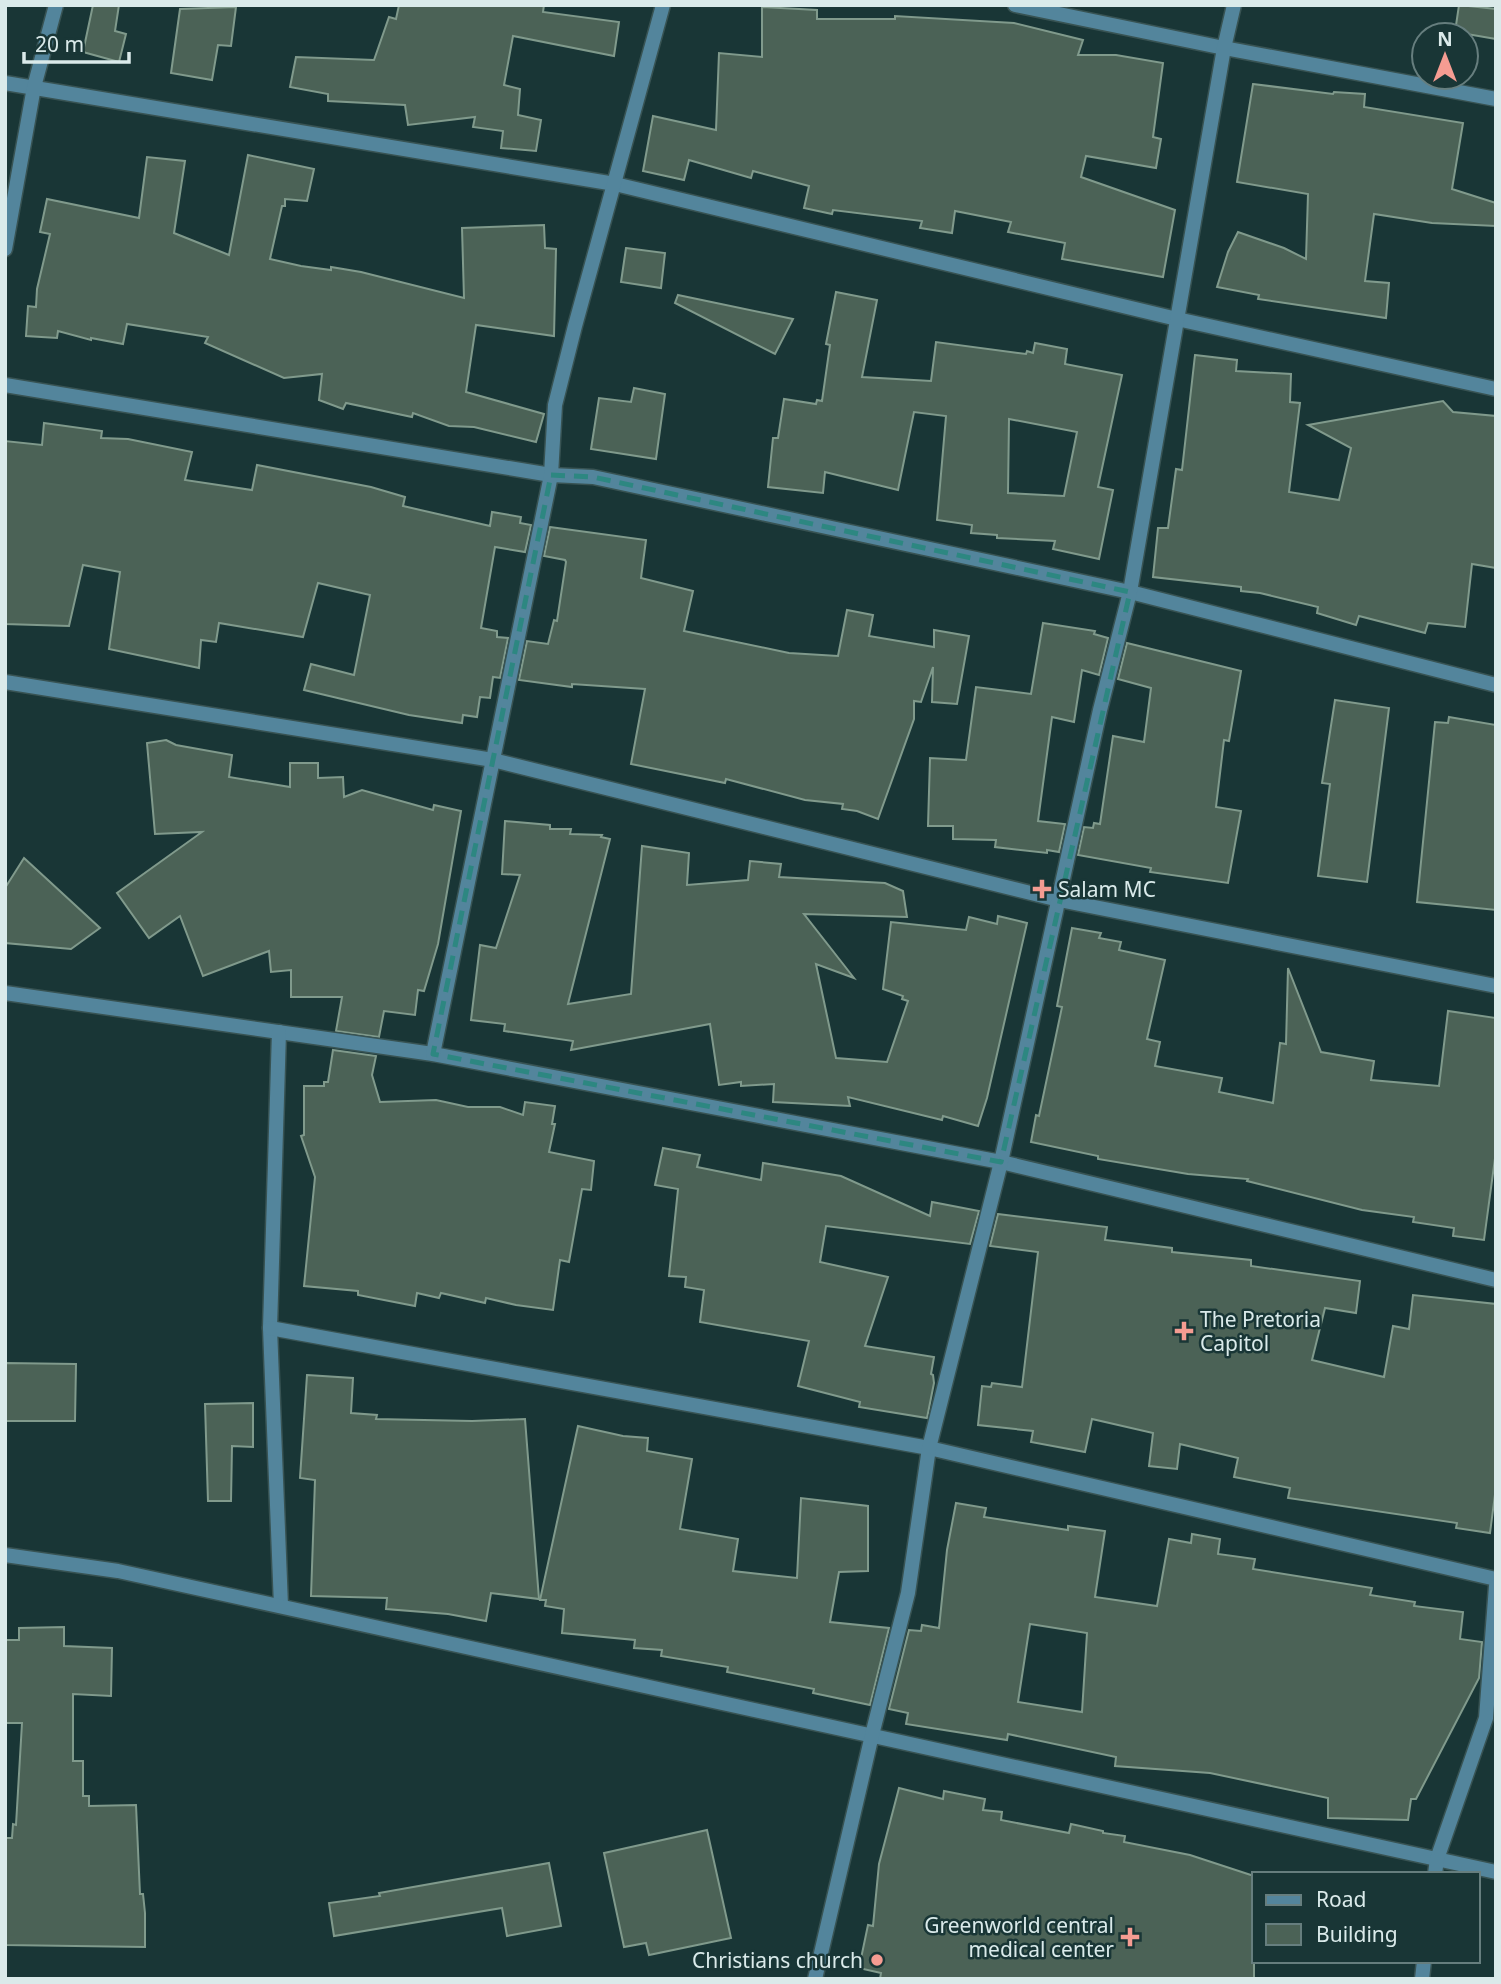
<svg xmlns="http://www.w3.org/2000/svg" width="1501" height="1984" viewBox="0 0 1501 1984" font-family="'Noto Sans',sans-serif">
  <rect width="100%" height="100%" fill="#193636"/>
  <g fill="#4b6256" stroke="#809a8c" stroke-width="2" fill-rule="evenodd">
    <polygon points="93,5 119,5 115,31 126,34 119,62 83,52"/>
    <polygon points="399,5 544,5 543,12 619,22 614,56 513,36 504,85 520,89 518,115 541,120 536,151 501,148 503,131 473,127 475,117 408,125 405,105 328,101 328,94 290,87 296,57 374,60 389,17 396,19"/>
    <polygon points="1459,5 1496,9 1496,39 1455,32"/>
    <polygon points="236,7 231,46 218,45 212,80 171,73 180,9"/>
    <polygon points="762,7 817,10 817,19 895,19 895,16 1014,23 1083,40 1078,55 1116,55 1163,63 1153,137 1161,139 1156,168 1086,156 1081,177 1175,210 1163,277 1062,259 1065,243 1008,232 1011,222 955,211 952,233 920,228 922,221 833,210 832,214 804,208 809,186 753,171 751,178 689,160 684,180 643,171 653,116 716,130 719,53 762,57"/>
    <polygon points="1253,84 1333,94 1334,92 1365,94 1364,107 1463,123 1452,189 1496,203 1496,226 1432,223 1374,214 1365,281 1389,283 1386,318 1258,299 1259,295 1217,287 1228,252 1238,232 1284,248 1306,259 1308,194 1237,182"/>
    <polygon points="248,155 314,169 307,201 285,199 285,206 282,206 270,259 301,266 331,270 331,267 361,272 464,298 462,228 544,225 545,248 556,249 554,336 476,325 466,392 544,414 536,442 474,427 449,426 413,413 412,417 346,403 343,409 319,400 322,374 284,378 205,343 208,337 127,324 123,344 91,338 91,340 58,331 57,338 26,336 28,306 36,307 37,289 50,234 40,232 47,199 139,218 147,157 185,161 174,233 229,255"/>
    <polygon points="626,248 665,253 661,288 621,282"/>
    <path d="M836 292 877 300 862 377 931 381 936 342 1026 354 1027 351 1033 353 1035 343 1067 349 1065 364 1122 375 1098 487 1113 490 1099 559 1053 549 1055 541 997 538V535L971 533 972 525 937 520 946 416 914 412 898 490 825 472 823 493 768 487 773 438H778L784 399 816 404 817 400 822 401 830 345 826 344ZM1009 419 1077 432 1064 496 1008 493Z"/>
    <polygon points="678,295 793,319 775,354 675,303"/>
    <polygon points="1195,355 1237,360 1236,371 1291,374 1290,402 1300,403 1289,492 1339,500 1351,448 1308,425 1443,401 1453,412 1496,416 1496,568 1472,564 1465,627 1428,623 1425,633 1359,616 1356,625 1317,613 1318,607 1260,593 1241,591 1241,587 1153,577 1158,528 1168,528 1176,469 1182,470"/>
    <polygon points="634,388 665,394 656,459 591,449 599,398 631,402"/>
    <polygon points="44,423 102,431 101,438 128,439 192,452 185,480 252,490 257,465 371,487 405,497 403,506 490,526 492,512 521,517 520,523 531,525 525,552 495,547 481,628 497,631 497,637 508,638 500,678 493,677 490,698 480,697 477,717 463,715 462,723 409,715 304,690 311,664 354,675 370,595 318,583 303,637 219,623 216,642 201,640 199,668 109,649 120,572 83,565 69,626 5,624 5,441 42,445"/>
    <polygon points="550,527 646,540 641,578 693,591 684,631 789,653 838,656 847,610 873,615 869,636 934,647 934,630 969,636 957,704 932,702 933,667 921,702 914,701 914,719 878,819 857,811 842,809 843,804 805,800 726,779 725,783 631,764 645,689 572,684 572,687 519,680 527,641 548,644 554,620 557,621 566,562 565,560 544,556"/>
    <polygon points="1043,623 1095,631 1094,634 1108,638 1099,675 1082,670 1074,722 1052,717 1038,821 1065,824 1059,852 1047,850 1047,853 995,847 996,840 953,839 953,826 928,826 930,758 966,760 976,687 1031,694"/>
    <polygon points="1127,643 1241,671 1229,741 1224,740 1216,807 1241,811 1228,883 1150,872 1151,868 1078,855 1084,827 1093,828 1094,823 1100,824 1113,736 1144,742 1151,688 1118,679"/>
    <polygon points="1335,700 1389,708 1367,882 1318,876 1330,784 1322,783"/>
    <polygon points="1449,717 1496,725 1496,910 1417,902 1435,722 1448,723"/>
    <polygon points="166,740 176,745 232,755 229,777 290,787 290,763 318,763 318,778 343,777 344,797 362,790 433,810 434,805 461,811 438,944 424,991 418,990 415,1015 384,1011 379,1037 336,1031 342,997 291,997 291,970 271,972 269,951 203,976 180,916 149,938 117,893 202,832 155,834 147,743"/>
    <polygon points="505,821 550,825 550,829 571,829 570,834 602,835 601,837 610,839 568,1004 631,994 642,846 689,853 687,885 748,880 750,861 781,864 779,877 885,883 903,891 907,917 804,914 854,978 816,964 836,1058 887,1062 908,1001 902,999 903,996 883,989 891,922 966,930 969,917 997,924 998,916 1027,923 987,1098 978,1126 943,1116 942,1120 848,1097 850,1106 773,1102 774,1084 741,1086 741,1082 719,1085 710,1024 571,1050 573,1041 504,1031 505,1024 471,1020 480,945 496,948 520,875 502,874"/>
    <polygon points="24,858 100,928 71,949 5,943 5,888"/>
    <polygon points="1072,928 1101,933 1099,938 1121,942 1119,950 1165,960 1147,1039 1160,1042 1155,1066 1222,1078 1219,1092 1273,1103 1280,1043 1286,1044 1288,968 1321,1052 1374,1061 1371,1080 1439,1086 1448,1011 1496,1018 1496,1151 1484,1240 1453,1236 1454,1228 1413,1222 1414,1217 1362,1210 1247,1181 1248,1179 1188,1174 1098,1159 1098,1156 1031,1142 1036,1115 1039,1116 1062,1007 1057,1006"/>
    <polygon points="333,1050 376,1056 372,1075 380,1102 436,1100 468,1107 500,1107 523,1115 525,1102 555,1106 552,1124 555,1124 549,1152 594,1161 591,1190 582,1189 569,1262 560,1260 553,1310 516,1305 486,1298 485,1303 441,1293 439,1298 417,1293 415,1306 358,1295 358,1291 304,1286 315,1177 301,1136 304,1135 304,1086 324,1086 324,1082 328,1082"/>
    <polygon points="663,1148 700,1155 697,1167 761,1180 763,1163 841,1176 930,1216 932,1202 979,1211 970,1244 826,1226 820,1262 888,1277 865,1346 934,1357 931,1374 933,1375 934,1383 927,1418 859,1407 860,1402 798,1386 809,1341 700,1322 704,1290 685,1287 686,1277 669,1276 678,1189 655,1185"/>
    <polygon points="998,1214 1107,1227 1105,1240 1172,1248 1172,1252 1251,1260 1251,1266 1360,1281 1356,1313 1325,1308 1312,1360 1384,1377 1393,1326 1409,1329 1413,1295 1496,1304 1496,1487 1490,1533 1456,1528 1457,1523 1288,1498 1290,1488 1234,1477 1238,1458 1180,1444 1177,1469 1149,1466 1153,1433 1092,1419 1085,1452 1031,1442 1033,1431 978,1425 982,1386 991,1387 992,1383 1022,1387 1038,1252 990,1246"/>
    <polygon points="5,1363 76,1364 75,1421 5,1421"/>
    <polygon points="307,1375 353,1378 351,1413 377,1415 376,1419 472,1421 525,1419 539,1599 491,1593 486,1621 448,1614 386,1609 387,1598 311,1596 315,1480 300,1478"/>
    <polygon points="253,1403 253,1447 232,1446 231,1501 208,1501 205,1404"/>
    <polygon points="578,1426 623,1436 648,1438 647,1451 692,1459 680,1529 738,1539 733,1571 797,1578 801,1498 868,1506 868,1571 839,1572 830,1622 889,1628 870,1705 813,1693 814,1689 727,1672 728,1667 661,1656 662,1650 634,1648 635,1640 562,1633 564,1609 545,1606 546,1600 540,1600"/>
    <path d="M956 1503 986 1508 984 1517 1068 1530V1526L1105 1531 1095 1597 1157 1606 1169 1539 1191 1543 1192 1534 1220 1539 1218 1554 1255 1559 1253 1569 1372 1588 1370 1595 1415 1602 1414 1606 1463 1612 1460 1639 1482 1642 1479 1678 1416 1799H1411L1408 1820 1328 1818V1798L1210 1773 1115 1766 1116 1757 1008 1734 1007 1740 906 1724 908 1713 889 1709 909 1630 921 1631 922 1625 939 1628 947 1550ZM1030 1624 1087 1633 1082 1712 1018 1702Z"/>
    <polygon points="64,1627 64,1646 112,1648 111,1696 73,1694 73,1761 83,1761 83,1796 89,1796 89,1806 136,1805 140,1894 143,1894 145,1913 145,1947 5,1945 5,1838 12,1838 13,1824 16,1825 22,1723 5,1723 5,1640 19,1640 19,1628"/>
    <polygon points="899,1788 943,1799 944,1791 985,1799 983,1810 1002,1812 1001,1820 1069,1833 1071,1824 1103,1831 1103,1833 1125,1836 1124,1842 1190,1855 1254,1876 1254,1979 880,1979 881,1973 859,1968 868,1925 873,1926 879,1864"/>
    <polygon points="707,1830 731,1938 649,1955 646,1943 624,1947 604,1853"/>
    <polygon points="549,1863 561,1926 507,1936 502,1908 334,1936 329,1903 380,1896 379,1893"/>
  </g>
  <g fill="none" stroke-linecap="round" stroke-linejoin="round">
    <defs>
      <g id="street">
        <polyline points="1015,5 1224,48 1496,99"/>
        <polyline points="5,83 615,184 1177,319 1496,389"/>
        <polyline points="5,249 34,87 56,5"/>
        <polyline points="5,385 551,475 593,477 1130,592 1496,685"/>
        <polyline points="5,682 493,760 1059,900 1496,986"/>
        <polyline points="5,993 433,1054 1001,1162 1496,1280"/>
        <polyline points="279,1032 270,1328 281,1606"/>
        <polyline points="433,1054 551,475 555,405 575,326 663,5"/>
        <polyline points="270,1328 929,1448 1496,1579"/>
        <polyline points="5,1555 118,1571 1496,1872"/>
        <polyline points="1435,1874 1437,1859 1486,1718 1496,1586"/>
        <polyline points="815,1979 872,1735 908,1593 929,1448 1001,1162 1100,710 1130,592 1224,48 1234,5"/>
        <polyline points="1422,1979 1424,1961"/>
      </g>
    </defs>
    <use href="#street" stroke="#385353" stroke-width="17"/>
    <use href="#street" stroke="#53859c" stroke-width="14"/>
  </g>
  <path fill="none" stroke="#2d8781" stroke-width="5" stroke-dasharray="14 9" stroke-linejoin="round" d="M551 475 593 477 1130 592 1001 1162 433 1054Z"/>
  <g fill="#f59c92" stroke="#193636" stroke-width="2.5">
    <path d="M1038.5 878.5h7v7h7v7h-7v7h-7v-7h-7v-7h7z"/>
    <path d="M1180.5 1320.5h7v7h7v7h-7v7h-7v-7h-7v-7h7z"/>
    <path d="M1126.5 1926.5h7v7h7v7h-7v7h-7v-7h-7v-7h7z"/>
    <circle cx="877" cy="1960" r="7"/>
  </g>
  <g text-anchor="middle" dominant-baseline="central" stroke-width="5" stroke-linejoin="round" paint-order="stroke">
    <g font-size="21" fill="#daeaea" stroke="#193636" text-anchor="start">
      <text x="1058" y="889">Salam MC</text>
      <text x="1200" y="1319">The Pretoria<tspan x="1200" dy="24">Capitol</tspan></text>
      <text x="1114" y="1925" text-anchor="end">Greenworld central<tspan x="1114" dy="24">medical center</tspan></text>
      <text x="863" y="1960" text-anchor="end">Christians church</text>
    </g>
  </g>
  <rect width="1501" height="1984" fill="none" stroke="#daeaea" stroke-width="14"/>
  <rect x="1252" y="1872" width="228" height="91" fill="#193636" stroke="#667e7e" stroke-width="2"/>
  <rect x="1266" y="1895" width="35" height="10" fill="#53859c" stroke="#667e7e" stroke-width="2"/>
  <text x="1316" y="1907" font-size="21" fill="#daeaea">Road</text>
  <rect x="1266" y="1924" width="35" height="21" fill="#4b6256" stroke="#667e7e" stroke-width="2"/>
  <text x="1316" y="1942" font-size="21" fill="#daeaea">Building</text>
  <g transform="translate(1445 56)"><circle r="33" fill="#193636" stroke="#667e7e" stroke-width="2"/>
  <path d="M0-5L12 26L0 18L-12 26Z" fill="#f59c92"/>
  <text y="-10" font-size="19" font-weight="bold" text-anchor="middle" fill="#daeaea">N</text>
  </g>
  <path d="M24 52v10h105v-10" fill="none" stroke="#daeaea" stroke-width="3.5"/>
  <text x="35" y="52" font-size="21" fill="#daeaea" stroke="#193636" stroke-width="5" paint-order="stroke">20 m</text>
</svg>
